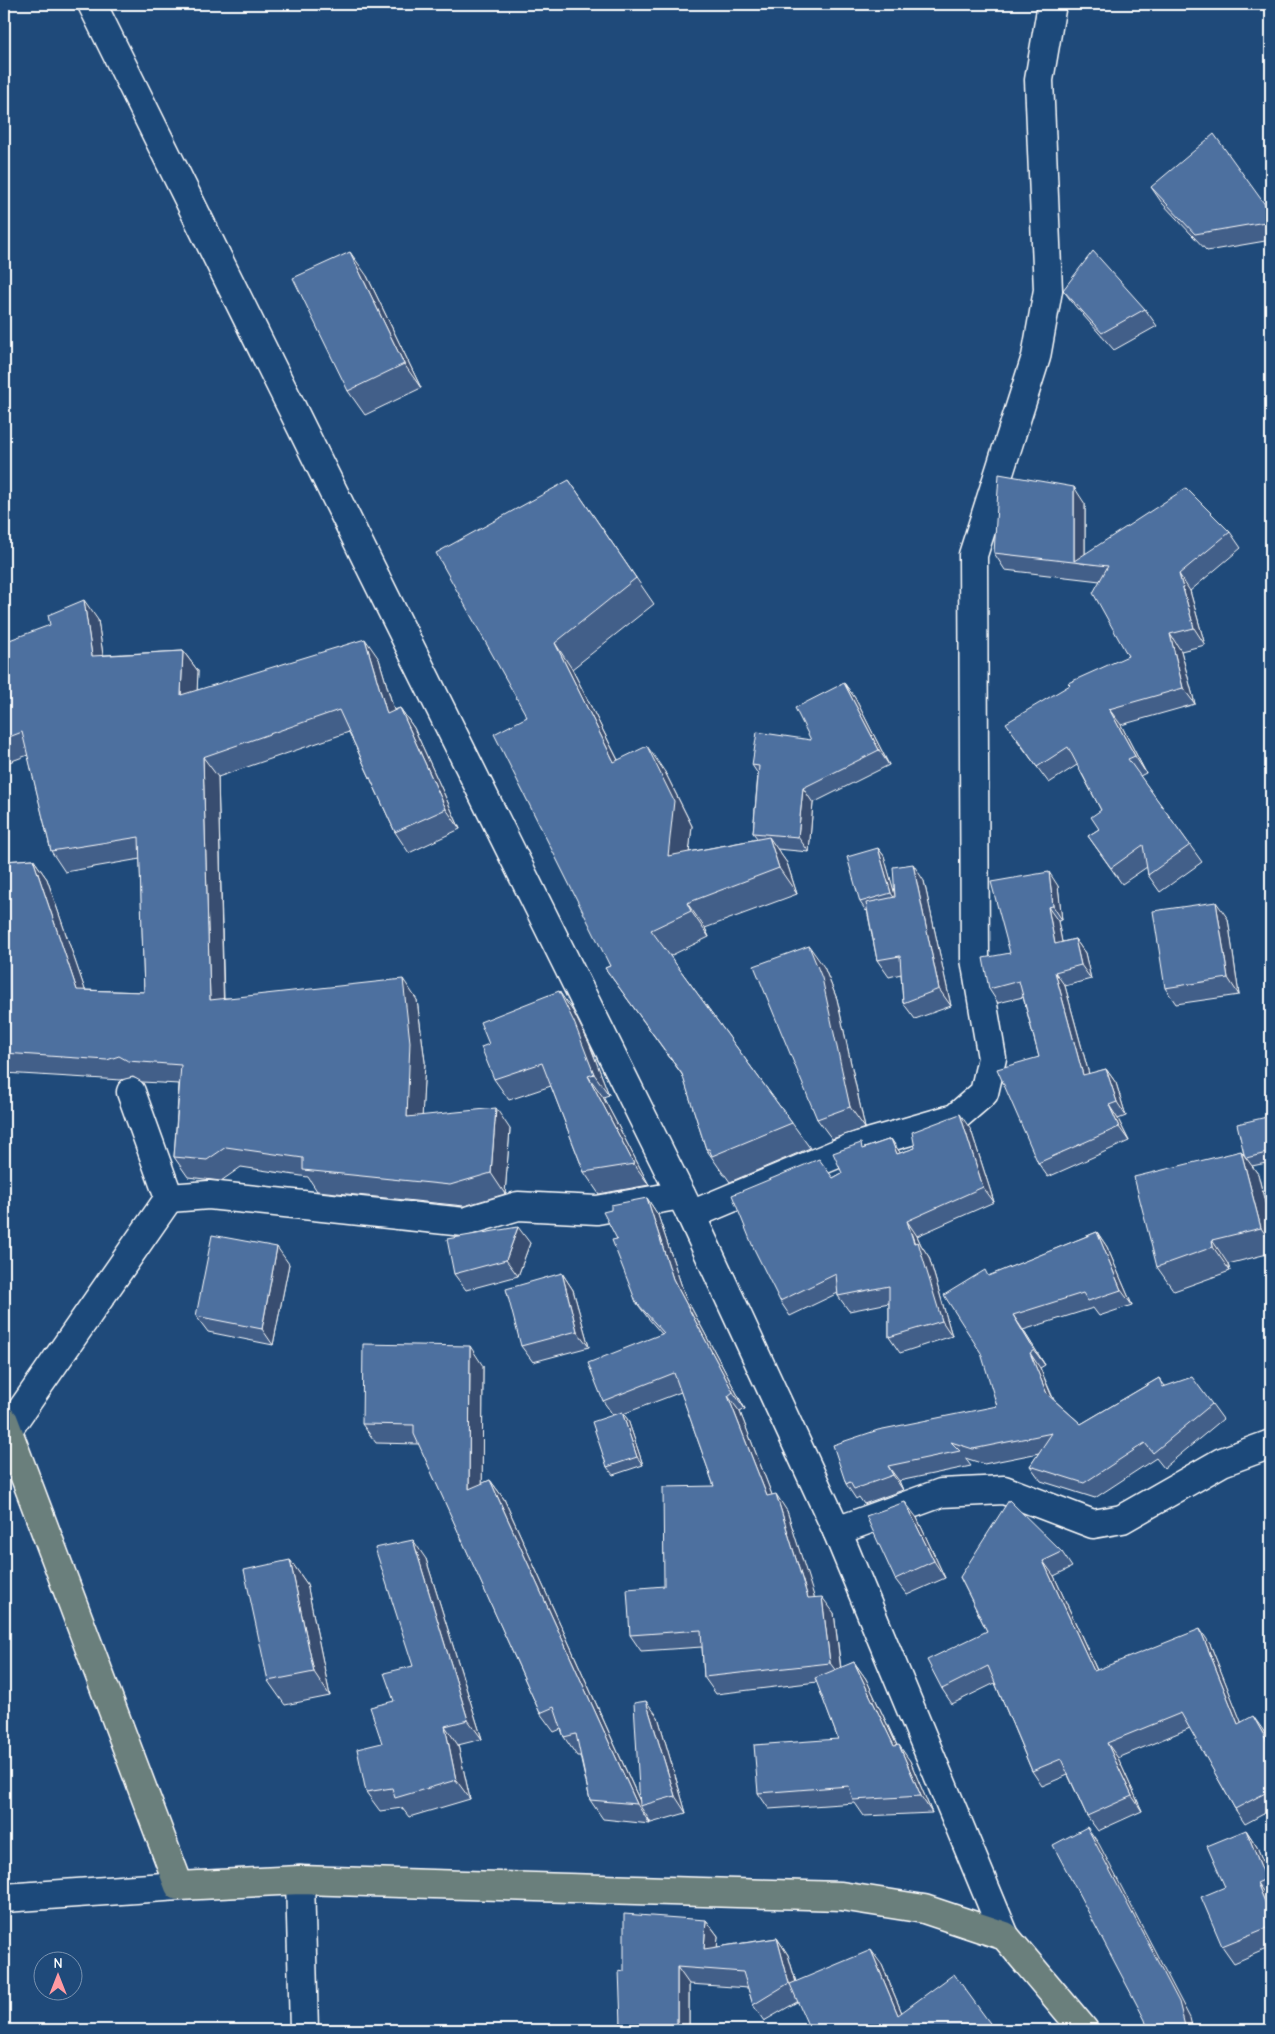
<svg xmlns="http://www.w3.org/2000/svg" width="1275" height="2034" viewBox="0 0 1275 2034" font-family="'Comic Neue',sans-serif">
  <rect width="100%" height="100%" fill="#1f4a7a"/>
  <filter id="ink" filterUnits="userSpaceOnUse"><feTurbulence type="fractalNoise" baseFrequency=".02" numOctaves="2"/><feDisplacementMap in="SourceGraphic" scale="10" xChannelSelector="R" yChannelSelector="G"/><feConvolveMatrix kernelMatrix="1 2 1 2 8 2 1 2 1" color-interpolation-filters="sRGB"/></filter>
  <g filter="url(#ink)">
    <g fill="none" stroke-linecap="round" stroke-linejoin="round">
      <defs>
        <g id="minor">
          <polyline points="92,4 691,1215 837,1531 1005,1936"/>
          <polyline points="169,1198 209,1195 464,1222 518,1206 597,1210 681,1195"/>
          <polyline points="691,1215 851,1148 955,1118 984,1093 992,1058 975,959 973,555 1036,357 1048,290 1039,80 1052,4"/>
          <polyline points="7,1431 169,1198 131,1092"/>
          <polyline points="837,1531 941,1493 1004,1490 1093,1524 1122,1519 1222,1462 1271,1444"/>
          <polyline points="300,1880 304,2030"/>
          <polyline points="4,1898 179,1886"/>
        </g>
        <polyline id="major" points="4,1421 179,1886 300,1880 841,1896 924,1909 1005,1936 1084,2030"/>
      </defs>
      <use href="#minor" stroke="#fff" stroke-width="31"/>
      <use href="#major" stroke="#fff" stroke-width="31"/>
      <use href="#minor" stroke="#1f4a7a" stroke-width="28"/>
      <use href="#major" stroke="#6a7f7c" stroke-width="28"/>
    </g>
    <g fill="#435f89" stroke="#fff">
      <polygon points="1151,187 1271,213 1271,240 1207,251 1162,203"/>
      <polygon points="367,276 421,388 365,415 348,391"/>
      <polygon points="1063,290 1145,309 1157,326 1114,350 1075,306"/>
      <polygon points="569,480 654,604 572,669 618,760 665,772 692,826 689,852 758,839 753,833 758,774 752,765 811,740 844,683 855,698 889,765 813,803 809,852 777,849 787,863 797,894 705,928 709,937 670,956 792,1123 810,1148 730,1182 725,1175 724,1175 706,1149 683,1076 605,968 610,966 527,717"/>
      <polygon points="1085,504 1085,554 1230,532 1241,548 1190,591 1205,645 1181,651 1195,704 1121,725 1146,773 1140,776 1202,862 1160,892 1148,875 1147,867 1122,884 1088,836 1099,829 1101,810 1077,765 1049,783 1017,740 1128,656 1100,581 1005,570 994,553"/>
      <polygon points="98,620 103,655 183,651 198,671 197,690 379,659 394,710 400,708 414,728 460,829 409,853 395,832 349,732 218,777 224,998 417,1000 425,1062 422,1116 510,1129 505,1194 464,1206 317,1191 308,1177 241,1167 221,1181 188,1177 174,1157 179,1084 142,1082 133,1077 121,1080 4,1073 4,861 33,859 47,879 85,990 144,992 140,859 65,872 51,851 28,755 4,764 4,642"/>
      <polygon points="878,848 884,856 895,896 924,881 951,1006 915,1019 903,1003 901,974 889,977 877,960 867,910 866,911 860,902"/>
      <polygon points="1058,886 1062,920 1058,921 1062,942 1075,939 1085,953 1091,979 1065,986 1089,1074 1106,1069 1116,1083 1126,1116 1118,1119 1129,1141 1048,1177 1038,1163 1039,1057 1023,997 998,1003 989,989 1010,953"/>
      <polygon points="1228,919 1239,995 1176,1004 1165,988"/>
      <polygon points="824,967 837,999 865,1128 832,1139 817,1119"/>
      <polygon points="574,1013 589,1043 609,1095 603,1097 649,1185 599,1194 584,1172 551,1086 509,1100 494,1079"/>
      <polygon points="1271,1116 1271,1162 1252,1166 1258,1174 1271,1227 1271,1253 1228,1264 1230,1271 1174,1291 1157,1267 1241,1151 1244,1154"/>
      <polygon points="971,1130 994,1202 917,1236 921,1245 929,1257 952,1336 900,1353 889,1337 889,1303 849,1311 838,1296 838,1293 790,1316 780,1301 833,1178 842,1173 864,1148 891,1139 900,1153"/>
      <polygon points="647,1198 658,1215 685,1296 745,1409 740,1412 772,1495 787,1511 814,1598 834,1613 841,1668 854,1662 866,1679 897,1745 910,1761 932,1813 864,1816 855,1803 769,1809 758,1793 838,1739 817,1682 716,1694 704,1677 702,1647 641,1651 630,1635 664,1586 714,1486 681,1392 623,1414 628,1420 643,1465 613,1475 607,1467 613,1415 603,1401 662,1334 648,1318 636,1302 617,1239 611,1210"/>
      <polygon points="1097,1232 1107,1247 1132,1305 1099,1316 1093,1308 1023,1330 1045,1365 1040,1368 1054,1400 1081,1424 1159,1378 1165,1386 1212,1404 1223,1419 1164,1468 1156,1458 1095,1498 1041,1481 1030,1466 1039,1453 984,1464 965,1458 971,1466 899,1481 903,1490 864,1504 859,1497 856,1499 846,1484 997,1406 989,1276"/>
      <polygon points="530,1243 518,1276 466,1290 454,1274"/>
      <polygon points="289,1264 273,1345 208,1332 196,1316"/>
      <polygon points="562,1273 573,1290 589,1347 533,1362 521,1346"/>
      <polygon points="483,1366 482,1484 490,1480 504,1499 639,1799 658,1717 686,1813 651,1823 648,1818 650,1824 603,1819 590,1800 580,1756 577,1756 564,1737 561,1729 554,1732 540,1713 419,1444 376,1443 362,1424"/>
      <polygon points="917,1518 945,1578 907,1595 895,1579"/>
      <polygon points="1062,1552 1072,1567 1054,1576 1097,1670 1210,1644 1241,1722 1263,1730 1271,1744 1271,1810 1245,1824 1235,1809 1190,1728 1118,1758 1142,1811 1098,1831 1087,1816 1068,1775 1042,1786 1032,1771 995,1683 952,1704 942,1689 987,1631 960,1577"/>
      <polygon points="426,1559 482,1739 458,1745 470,1799 409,1817 402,1808 380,1811 366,1792 382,1743 394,1701 413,1666"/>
      <polygon points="290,1560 307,1584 330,1696 285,1705 268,1681"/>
      <polygon points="1246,1830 1257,1847 1271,1881 1271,1898 1269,1899 1271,1905 1271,1947 1234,1963 1222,1946 1225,1887"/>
      <polygon points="706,1920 718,1936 717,1947 777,1938 788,1955 796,1982 882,1965 902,2013 995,2030 797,2002 764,2021 753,2005 748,1988 689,1984 689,2030 625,2030 621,2024 624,1971"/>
    </g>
    <g fill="#374e6f" stroke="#fff">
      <polygon points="350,252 367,276 421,388 404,364"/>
      <polygon points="1074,487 1085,504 1085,564 1074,561"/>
      <polygon points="1179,574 1190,591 1205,645 1194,628"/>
      <polygon points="84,600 98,620 106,676 92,656"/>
      <polygon points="1170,634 1181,651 1195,704 1183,688"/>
      <polygon points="365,639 379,659 401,734 387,714"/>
      <polygon points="555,643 572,669 632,788 614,762"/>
      <polygon points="183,651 198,671 196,716 181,695"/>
      <polygon points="844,683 855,698 889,765 879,750"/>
      <polygon points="400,708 414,728 460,829 446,809"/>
      <polygon points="1109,709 1121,725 1146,773 1135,756"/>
      <polygon points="647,746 665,772 692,826 686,881 668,856"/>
      <polygon points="203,757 218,777 224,1020 210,1000"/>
      <polygon points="803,788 813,803 809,852 798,837"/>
      <polygon points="769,837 787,863 797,894 779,868"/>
      <polygon points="878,848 884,856 897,902 891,893"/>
      <polygon points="33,859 47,879 92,1010 77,990"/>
      <polygon points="913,864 924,881 951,1006 939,989"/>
      <polygon points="1049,872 1058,886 1062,920 1053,906"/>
      <polygon points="1216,902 1228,919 1239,995 1228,978"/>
      <polygon points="687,903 705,928 709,937 691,911"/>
      <polygon points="1048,907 1058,921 1065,958 1055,944"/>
      <polygon points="1075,939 1085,953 1091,979 1081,965"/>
      <polygon points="809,946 824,967 837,999 865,1128 850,1107"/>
      <polygon points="1055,972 1065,986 1093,1089 1083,1075"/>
      <polygon points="403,979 417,1000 425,1062 421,1138 407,1117"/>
      <polygon points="559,991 574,1013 589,1043 609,1095 594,1074"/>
      <polygon points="1106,1069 1116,1083 1126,1116 1117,1102"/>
      <polygon points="588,1076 603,1097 649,1185 634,1164"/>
      <polygon points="1109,1105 1118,1119 1129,1141 1119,1127"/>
      <polygon points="496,1108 510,1129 505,1194 491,1173"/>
      <polygon points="960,1114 971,1130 994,1202 983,1187"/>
      <polygon points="891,1139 901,1154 897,1154"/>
      <polygon points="1241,1151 1258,1174 1271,1227 1271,1243 1261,1228"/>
      <polygon points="647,1198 658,1215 685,1296 745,1409 733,1392 673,1279"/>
      <polygon points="907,1221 917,1236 921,1245 929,1257 952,1336 942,1321"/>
      <polygon points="518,1227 530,1243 518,1276 506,1260"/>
      <polygon points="1097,1232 1107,1247 1132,1305 1121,1290"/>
      <polygon points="1212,1240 1228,1264 1230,1271 1213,1247"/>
      <polygon points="277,1247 289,1264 273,1345 262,1329"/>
      <polygon points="562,1273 573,1290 589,1347 577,1331"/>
      <polygon points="1013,1315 1023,1330 1045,1365 1034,1350"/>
      <polygon points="470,1346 483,1366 482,1508 469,1489"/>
      <polygon points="1030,1353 1040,1368 1057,1409 1047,1394"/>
      <polygon points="728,1396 740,1412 779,1513 767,1496"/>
      <polygon points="622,1412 628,1420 643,1465 637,1457"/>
      <polygon points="888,1466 899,1481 903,1490 893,1475"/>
      <polygon points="490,1480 504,1499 642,1806 640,1806 648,1818 650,1824 637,1804"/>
      <polygon points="776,1494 787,1511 820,1615 808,1598"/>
      <polygon points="905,1502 917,1518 945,1578 934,1561"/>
      <polygon points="413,1540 426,1559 482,1739 468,1720"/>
      <polygon points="290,1560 307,1584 330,1696 314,1672"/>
      <polygon points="1043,1561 1054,1576 1104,1686 1094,1671"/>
      <polygon points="822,1597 834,1613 842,1679 830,1663"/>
      <polygon points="1200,1629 1210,1644 1248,1739 1238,1724"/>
      <polygon points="854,1662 866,1679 905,1763 894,1746"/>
      <polygon points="646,1701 658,1717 686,1813 675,1796"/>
      <polygon points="1253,1716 1263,1730 1271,1744 1271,1748"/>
      <polygon points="445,1726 458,1745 470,1799 456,1780"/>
      <polygon points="1107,1743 1118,1758 1142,1811 1132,1796"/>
      <polygon points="899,1745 910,1761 932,1813 921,1796"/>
      <polygon points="1087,1827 1099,1844 1190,2018 1193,2030 1186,2030"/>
      <polygon points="1246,1830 1257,1847 1271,1881 1271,1887 1266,1879"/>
      <polygon points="1257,1883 1269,1899 1271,1905 1271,1916"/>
      <polygon points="706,1920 718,1936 716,1965 704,1949"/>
      <polygon points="777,1938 788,1955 801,2000 789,1983"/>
      <polygon points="871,1950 882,1965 909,2030 898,2015"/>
      <polygon points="677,1967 689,1984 689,2030 682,2030 677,2024"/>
    </g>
    <g fill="#4e6f9f" stroke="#fff">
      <polygon points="1214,134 1271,213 1271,221 1195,234 1151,187"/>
      <polygon points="1093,251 1145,309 1102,333 1063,290"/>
      <polygon points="350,252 404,364 348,391 293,278"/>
      <polygon points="999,474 1074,487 1074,561 1186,488 1230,532 1179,574 1194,628 1170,634 1183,688 1109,709 1135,756 1128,759 1190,845 1148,875 1143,845 1111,868 1088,836 1099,829 1091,817 1101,810 1068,747 1037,767 1006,723 1070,685 1068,683 1128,656 1093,593 1108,566 994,553"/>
      <polygon points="569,480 636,578 555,643 614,762 647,746 674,801 668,856 769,837 779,868 687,903 691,911 651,930 792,1123 712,1156 709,1149 706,1149 682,1074 605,968 610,966 494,734 527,717 436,553"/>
      <polygon points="84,600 92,656 183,651 181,695 365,639 387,714 400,708 446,809 395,832 339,710 203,757 210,1000 403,979 410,1042 407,1117 496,1108 491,1173 450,1185 303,1170 303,1158 226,1147 207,1160 174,1157 181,1065 128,1061 119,1056 107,1060 4,1053 4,861 33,859 77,990 144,992 139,837 51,851 22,732 4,739 4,642 50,625 48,615"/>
      <polygon points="844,683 879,750 803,788 798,837 753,833 759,766 752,765 757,732 811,740 795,708"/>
      <polygon points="878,848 891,893 860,902 847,857"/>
      <polygon points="913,864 939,989 903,1003 900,956 877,960 866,903 895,897 893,867"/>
      <polygon points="1049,872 1053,906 1048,907 1055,944 1075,939 1081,965 1055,972 1083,1075 1106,1069 1117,1102 1109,1105 1119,1127 1038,1163 997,1069 1039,1057 1019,981 989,989 983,958 1010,953 991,882"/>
      <polygon points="1216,902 1228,978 1165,988 1153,911"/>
      <polygon points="809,946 822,978 850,1107 817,1119 754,966"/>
      <polygon points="559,991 574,1022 594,1074 588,1076 634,1164 584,1172 542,1063 494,1079 481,1047 489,1044 480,1022"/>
      <polygon points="960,1114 983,1187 907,1221 914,1243 918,1242 942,1321 889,1337 889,1286 838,1296 836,1274 780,1301 753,1247 732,1195 819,1159 833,1178 842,1173 833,1153 861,1143 862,1149 891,1139 897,1154 915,1148 912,1132"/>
      <polygon points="1271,1116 1271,1152 1246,1158 1244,1154 1237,1124"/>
      <polygon points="1241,1151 1261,1228 1212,1240 1213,1247 1157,1267 1134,1177"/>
      <polygon points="647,1198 673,1279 733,1392 728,1396 767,1496 776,1494 808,1598 822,1597 830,1663 704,1677 701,1630 630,1635 627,1589 664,1586 663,1487 714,1486 674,1373 603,1401 588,1363 664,1333 636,1302 612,1240 617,1239 603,1212 611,1210 611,1205"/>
      <polygon points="518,1227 506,1260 454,1274 447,1239"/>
      <polygon points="1097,1232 1121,1290 1088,1301 1083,1293 1013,1315 1034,1350 1030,1353 1047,1394 1081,1424 1159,1378 1163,1387 1192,1377 1212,1404 1153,1453 1145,1443 1084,1483 1030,1466 1052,1433 973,1449 951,1442 960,1451 888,1466 893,1475 854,1489 850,1482 846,1484 833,1445 878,1430 997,1406 981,1353 944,1295 985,1270 988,1276"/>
      <polygon points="212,1235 277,1247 262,1329 196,1316"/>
      <polygon points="562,1273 577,1331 521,1346 506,1289"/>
      <polygon points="363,1344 470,1346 469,1489 490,1480 637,1804 590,1800 576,1734 564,1737 554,1707 540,1713 414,1434 414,1425 362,1424"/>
      <polygon points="622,1412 637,1457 607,1467 592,1422"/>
      <polygon points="1009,1500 1062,1552 1043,1561 1094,1671 1200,1629 1238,1724 1253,1716 1271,1748 1271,1790 1235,1809 1181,1713 1107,1743 1132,1796 1087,1816 1061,1759 1032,1771 988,1666 942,1689 927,1660 987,1631 960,1577"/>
      <polygon points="905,1502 934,1561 895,1579 866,1516"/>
      <polygon points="413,1540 468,1720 445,1726 456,1780 395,1798 392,1788 366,1792 357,1749 382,1743 370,1707 394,1701 384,1673 413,1666 375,1548"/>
      <polygon points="290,1560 314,1672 268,1681 244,1570"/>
      <polygon points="854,1662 894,1746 899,1745 921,1796 853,1800 849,1786 758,1793 754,1745 838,1739 815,1678"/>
      <polygon points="646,1701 675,1796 640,1806 634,1703"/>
      <polygon points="1087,1827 1179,2002 1186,2030 1148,2030 1145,2020 1053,1845"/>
      <polygon points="1246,1830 1266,1879 1257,1883 1271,1916 1271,1926 1222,1946 1201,1897 1225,1887 1207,1846"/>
      <polygon points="624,1914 706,1920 704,1949 777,1938 789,1983 753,2005 743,1972 677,1967 677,2024 621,2024 619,1970 624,1971"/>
      <polygon points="871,1950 898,2015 954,1974 995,2030 810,2030 790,1984"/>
    </g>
  </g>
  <rect width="1275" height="2034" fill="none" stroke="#1f4a7a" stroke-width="20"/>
  <rect x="10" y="10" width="1255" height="2014" fill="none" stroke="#fff" stroke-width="2" filter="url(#ink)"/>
  <g transform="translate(58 1976)"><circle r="24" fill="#1f4a7a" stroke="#7992af"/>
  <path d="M0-4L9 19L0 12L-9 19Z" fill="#ff9aa2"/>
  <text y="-8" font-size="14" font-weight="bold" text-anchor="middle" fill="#ffffff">N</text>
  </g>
</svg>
